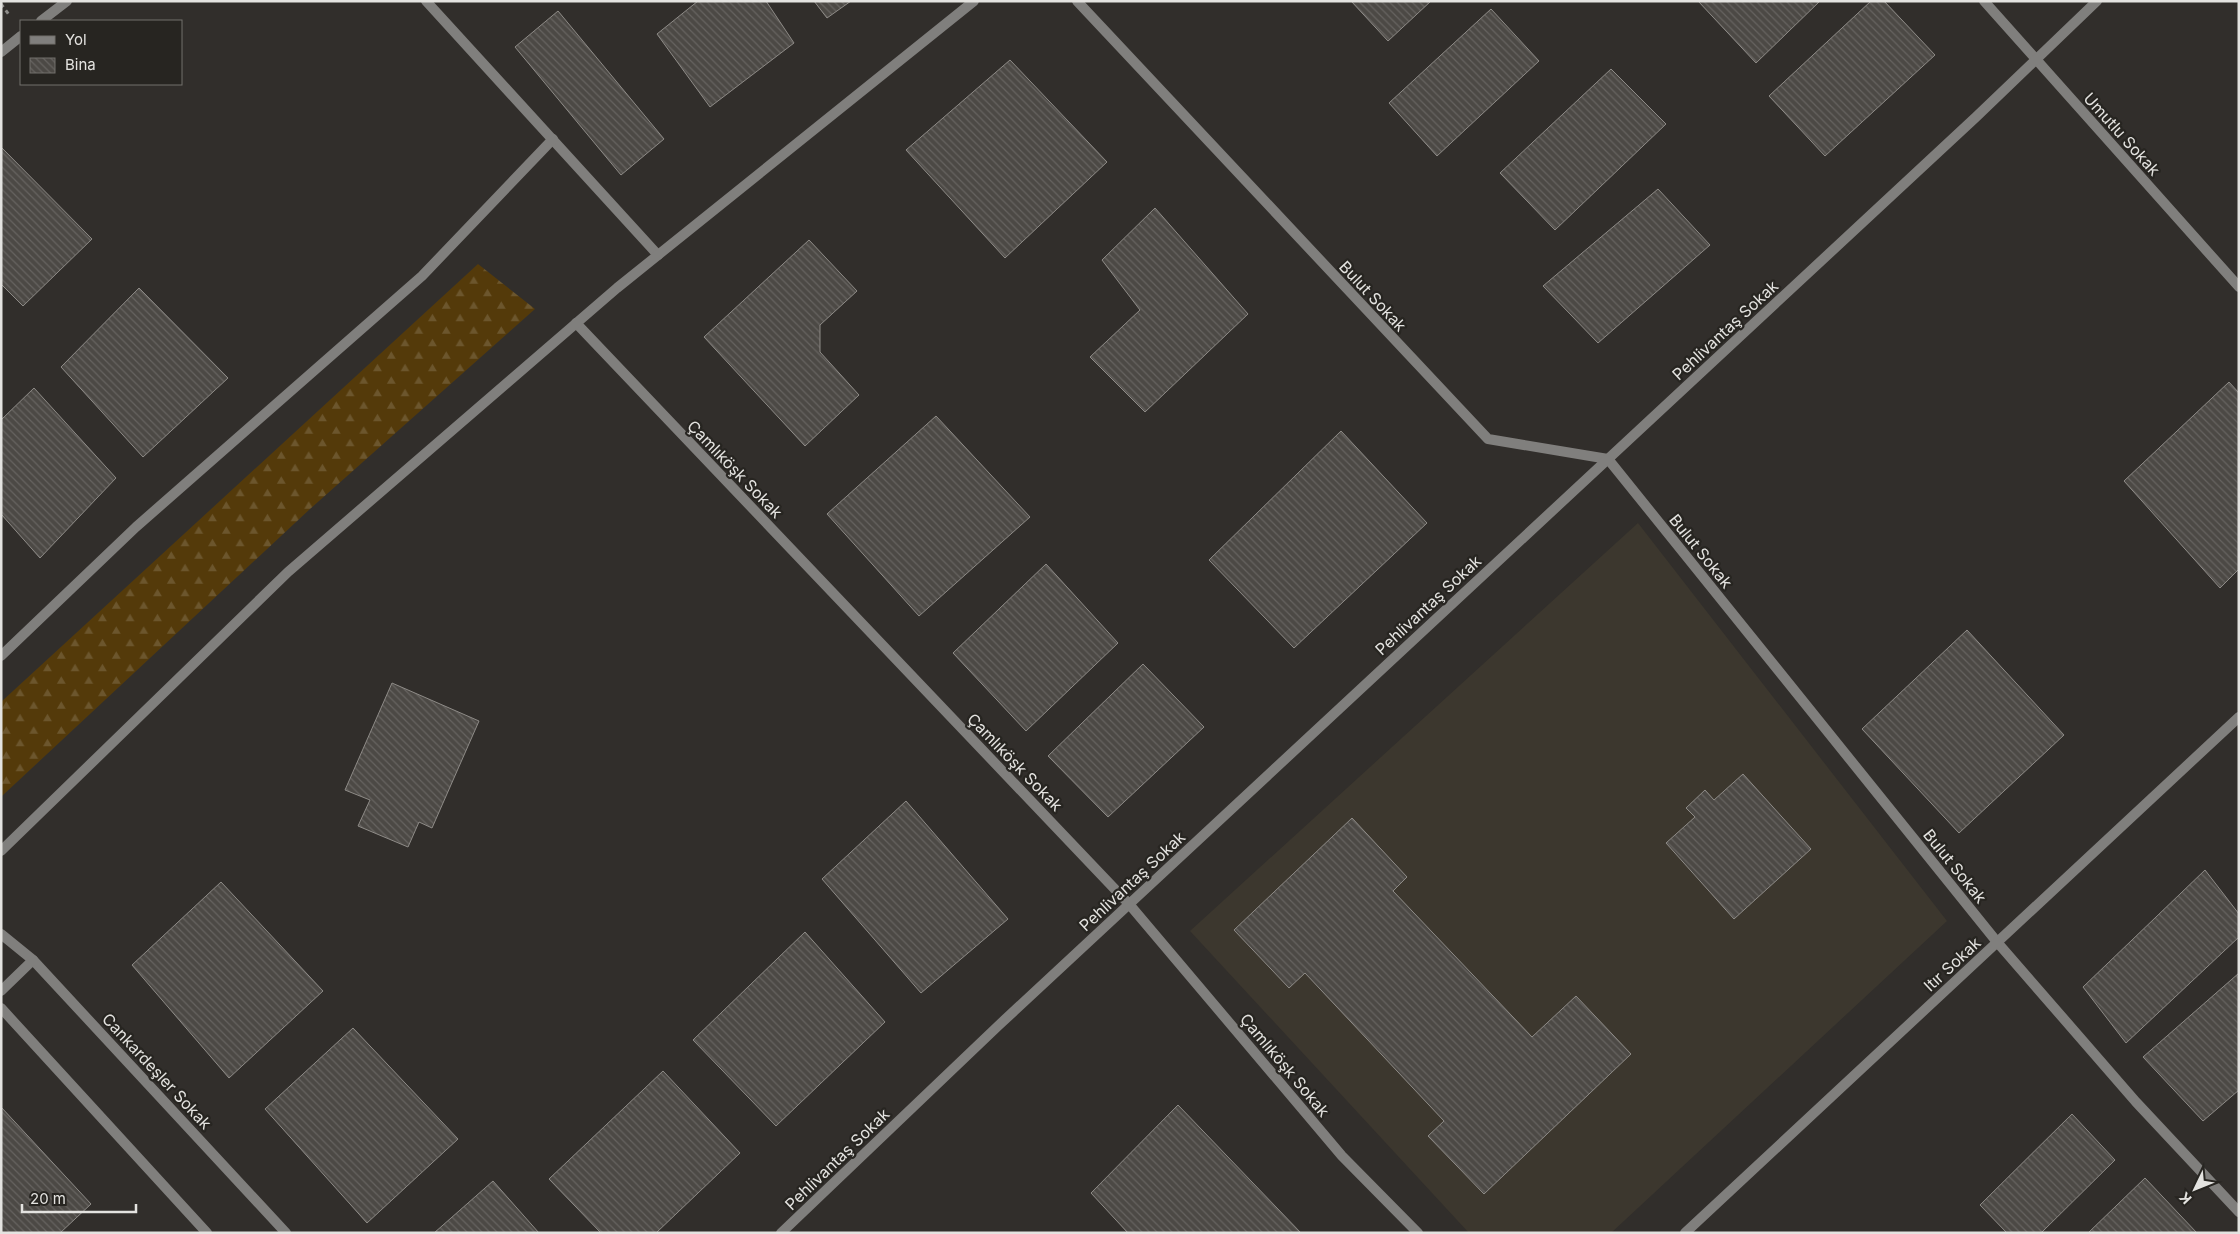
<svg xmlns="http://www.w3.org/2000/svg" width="2240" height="1234" viewBox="0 0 2240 1234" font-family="Inter,sans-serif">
  <defs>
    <pattern id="forest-firs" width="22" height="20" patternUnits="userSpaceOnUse" patternTransform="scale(1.25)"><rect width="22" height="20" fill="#543a0a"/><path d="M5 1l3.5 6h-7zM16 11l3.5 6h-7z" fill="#6c562d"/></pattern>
    <pattern id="building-back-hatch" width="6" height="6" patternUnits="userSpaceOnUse" patternTransform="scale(1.25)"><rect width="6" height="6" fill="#4c4945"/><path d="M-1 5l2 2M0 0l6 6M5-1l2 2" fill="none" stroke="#666360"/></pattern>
  </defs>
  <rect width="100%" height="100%" fill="#312e2b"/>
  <polygon fill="#3c372e" points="1638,523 1947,921 1611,1233 1469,1233 1190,931"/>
  <polygon fill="url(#forest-firs)" points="478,264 535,309 310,509 2,796 1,702"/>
  <g fill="url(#building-back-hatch)" stroke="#8e8b87">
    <polygon points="698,1 766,1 794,43 710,107 657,34"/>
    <polygon points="814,1 851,1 827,18"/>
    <polygon points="1351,1 1431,1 1388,41"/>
    <polygon points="1698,1 1820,1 1756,63"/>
    <polygon points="1871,1 1884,1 1935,55 1825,156 1769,96"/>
    <polygon points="1491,9 1539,61 1437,156 1389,103"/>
    <polygon points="558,11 664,139 621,175 515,47"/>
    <polygon points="1010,60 1107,162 1005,258 906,150"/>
    <polygon points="1611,69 1666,124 1555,230 1500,173"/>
    <polygon points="1,147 92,239 23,306 1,284"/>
    <polygon points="1658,189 1710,245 1598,343 1543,286"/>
    <polygon points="1155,208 1248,314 1145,412 1090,357 1140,310 1102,260"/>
    <polygon points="809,240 857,291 820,325 820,352 859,395 805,446 704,337"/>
    <polygon points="139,288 228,378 143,457 61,367"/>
    <polygon points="2229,382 2239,393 2239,569 2220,588 2124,481"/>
    <polygon points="34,388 116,478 40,558 1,514 1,420"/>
    <polygon points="936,416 1030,517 919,616 827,514"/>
    <polygon points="1341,431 1427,523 1294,648 1209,560"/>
    <polygon points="1046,564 1118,643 1026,731 953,653"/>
    <polygon points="1967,630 2064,735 1959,833 1862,729"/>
    <polygon points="1143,664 1204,727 1108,817 1048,756"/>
    <polygon points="392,683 479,721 432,828 419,822 408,847 358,826 370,800 345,790"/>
    <polygon points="1743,774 1811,849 1734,919 1666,843 1695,817 1686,808 1705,790 1714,800"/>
    <polygon points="906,801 1008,919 921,993 822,879"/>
    <polygon points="1352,818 1407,877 1393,891 1532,1037 1576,996 1631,1054 1484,1194 1428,1136 1444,1121 1305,973 1289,988 1234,930"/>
    <polygon points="2205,870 2239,914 2239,937 2126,1043 2083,987"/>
    <polygon points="221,882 323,991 229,1078 132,965"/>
    <polygon points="805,932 885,1022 776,1126 693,1040"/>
    <polygon points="2239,973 2239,1090 2203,1121 2143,1057"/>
    <polygon points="353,1028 458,1139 367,1223 265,1109"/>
    <polygon points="663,1071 740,1153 656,1233 601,1233 549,1179"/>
    <polygon points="1178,1105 1301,1233 1128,1233 1091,1193"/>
    <polygon points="1,1107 91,1204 60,1233 1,1233"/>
    <polygon points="2072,1114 2115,1160 2041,1233 2007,1233 1980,1205"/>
    <polygon points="2145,1178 2197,1233 2088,1233"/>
    <polygon points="493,1181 539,1233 434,1233"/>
  </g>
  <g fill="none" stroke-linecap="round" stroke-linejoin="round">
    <polyline stroke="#8f8d8a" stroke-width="3" stroke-dasharray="4 4" stroke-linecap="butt" points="1,4 10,16"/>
    <g stroke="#807f7d" stroke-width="10">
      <polyline points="426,1 658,255"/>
      <polyline points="1077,1 1488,439 1608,459 1997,942 2136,1102 2239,1212"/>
      <polyline points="1984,1 2239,287"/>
      <polyline points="576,323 1129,904 1342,1156 1418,1233"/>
      <polyline points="1,656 136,527 422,276 553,139"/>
      <polyline points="1,851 288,572 617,288 974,1"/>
      <polyline points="1,934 33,960 286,1233"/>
      <polyline points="1,991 33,960"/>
      <polyline points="1,1008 207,1233"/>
      <polyline points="781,1233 998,1026 1976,117 2097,1"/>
      <polyline points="1685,1233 2239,717"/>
    </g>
    <g stroke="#807f7d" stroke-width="10">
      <polyline points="41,21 67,1"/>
      <polyline points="1,52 21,36"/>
    </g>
  </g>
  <g text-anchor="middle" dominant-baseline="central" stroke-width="4.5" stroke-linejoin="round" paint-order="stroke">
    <g font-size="16" fill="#e4e3e0" stroke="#272521">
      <text transform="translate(2122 134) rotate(48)">Umutlu Sokak</text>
      <text transform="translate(1373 296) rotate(47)">Bulut Sokak</text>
      <text transform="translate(1725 330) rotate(-43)">Pehlivantaş Sokak</text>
      <text transform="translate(735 469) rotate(46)">Çamlıköşk Sokak</text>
      <text transform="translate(1701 551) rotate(51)">Bulut Sokak</text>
      <text transform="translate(1428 605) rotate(-43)">Pehlivantaş Sokak</text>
      <text transform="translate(1015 762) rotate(46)">Çamlıköşk Sokak</text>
      <text transform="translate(1955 866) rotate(51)">Bulut Sokak</text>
      <text transform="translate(1132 881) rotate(-43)">Pehlivantaş Sokak</text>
      <text transform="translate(1952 964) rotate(-43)">Itır Sokak</text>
      <text transform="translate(1285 1065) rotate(50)">Çamlıköşk Sokak</text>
      <text transform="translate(157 1071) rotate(47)">Cankardeşler Sokak</text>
      <text transform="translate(837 1159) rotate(-44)">Pehlivantaş Sokak</text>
    </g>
  </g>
  <rect width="2240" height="1234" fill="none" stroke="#e4e3e0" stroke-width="5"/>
  <rect x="20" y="20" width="162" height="65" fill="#272521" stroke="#73716d"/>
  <rect x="30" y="36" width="25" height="8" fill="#807f7d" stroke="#73716d"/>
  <text x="65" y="45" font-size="15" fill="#e4e3e0">Yol</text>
  <rect x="30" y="58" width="25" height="15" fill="url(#building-back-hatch)" stroke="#73716d"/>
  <text x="65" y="70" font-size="15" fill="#e4e3e0">Bina</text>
  <g transform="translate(2195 1189) rotate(227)" stroke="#272521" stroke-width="4" paint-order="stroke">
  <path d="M0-4L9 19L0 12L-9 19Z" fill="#e4e3e0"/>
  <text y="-8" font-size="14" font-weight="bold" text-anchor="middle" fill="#e4e3e0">K</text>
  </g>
  <path d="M22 1204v8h114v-8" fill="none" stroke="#e4e3e0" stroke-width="2.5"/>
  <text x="30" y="1204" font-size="15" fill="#e4e3e0" stroke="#272521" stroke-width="4" paint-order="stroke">20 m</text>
</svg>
